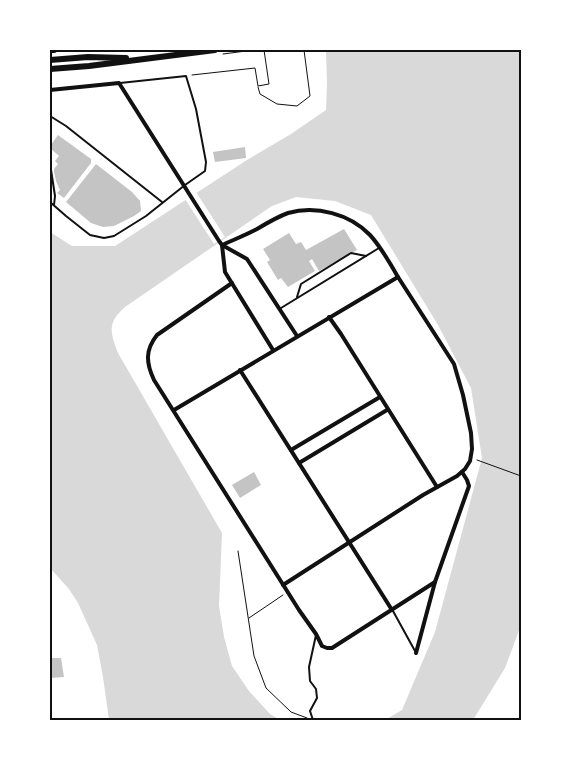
<svg xmlns="http://www.w3.org/2000/svg" width="571" height="770" viewBox="0 0 571 770" font-family="'Archivo Narrow',sans-serif">
  <rect width="100%" height="100%" fill="#fff"/>
  <path fill="#d9d9d9" d="M326 50H521V625L505 668 473 720H385L402 710 435 632 482 458 471 388 438 325 371 215 335 201 296 197 272 206 125 307C107 323 110 332 118 353L222 533 219 606 224 637 232 666 249 691 270 714 280 720H109L103 677 97 645 78 603 69 589 50 568V232L72 246H115L247 160 291 134 326 110 327 84Z"/>
  <polygon fill="#fff" points="196,192 225,237 214,244 185,199"/>
  <g fill="#c4c4c4">
    <polygon points="58,135 91,159 91,163 64,198 57,193 60,190 56,181 54,172 54,169 58,164 55,161 59,156 50,148 50,146"/>
    <polygon points="245,147 246,158 215,162 213,152"/>
    <polygon points="96,164 132,192 140,201 141,211 134,216 114,226 103,227 91,223 66,202"/>
    <polygon points="344,229 357,250 319,271 312,259 309,261 315,271 288,287 281,278 278,280 267,262 270,260 263,249 289,233 296,244 301,242 306,250"/>
    <polygon points="254,472 261,485 240,498 232,485"/>
    <polygon points="50,658 61,658 64,677 50,678"/>
  </g>
  <g fill="none" stroke-linecap="round" stroke-linejoin="round">
    <g stroke="#111" stroke-width="1">
      <polyline points="223,54 254,50"/>
      <polyline points="192,75 255,68 258,86 269,84 264,50"/>
      <polyline points="258,87 260,94 277,104 297,106 310,96 304,50"/>
      <polyline points="477,460 521,476"/>
      <polyline points="238,551 254,656 266,688 291,712 307,718"/>
      <polyline points="249,618 283,595"/>
    </g>
    <g stroke="#111" stroke-width="2">
      <polyline points="50,116 66,126 162,202"/>
      <polyline points="50,163 55,196 54,205"/>
      <polyline points="50,202 66,216 90,235 104,238 114,236 146,216 185,185 205,171 206,162 196,109 186,76 120,83"/>
      <polyline points="297,297 301,284 351,253 366,256"/>
      <polyline points="281,308 379,248"/>
      <polyline points="393,611 415,651"/>
      <polyline points="313,720 310,711 317,698 316,689 310,681 309,667 316,635"/>
    </g>
    <g stroke="#111" stroke-width="4">
      <polyline points="50,90 119,83 219,241 222,245 225,272 273,350"/>
      <path d="M222 245C233 240 246 235 257 229 267 223 277 217 288 213 316 205 350 214 370 235 381 247 390 263 398 277L454 364 463 395 471 433 472 449 470 461 465 469 457 476 423 495 283 585"/>
      <polyline points="222,245 247,259 297,336"/>
      <path d="M232 283 157 335C145 350 146 363 154 380L299 610 316 634 322 646 327 648H332L435 582"/>
      <polyline points="329,317 341,334 437,487"/>
      <polyline points="240,370 392,610"/>
      <polyline points="174,410 398,277"/>
      <polyline points="291,450 380,397"/>
      <polyline points="299,463 387,410"/>
      <polyline points="416,653 435,582 469,486 467,480 462,472"/>
    </g>
    <g stroke="#111" stroke-width="6">
      <polyline points="50,50 54,50"/>
      <polyline points="50,60 88,57 126,58"/>
      <polyline points="50,69 89,66 215,50"/>
    </g>
  </g>
  <rect width="571" height="770" fill="none" stroke="#ffffff" stroke-width="102"/>
  <rect x="51" y="51" width="469" height="668" fill="none" stroke="#111" stroke-width="2"/>
</svg>
